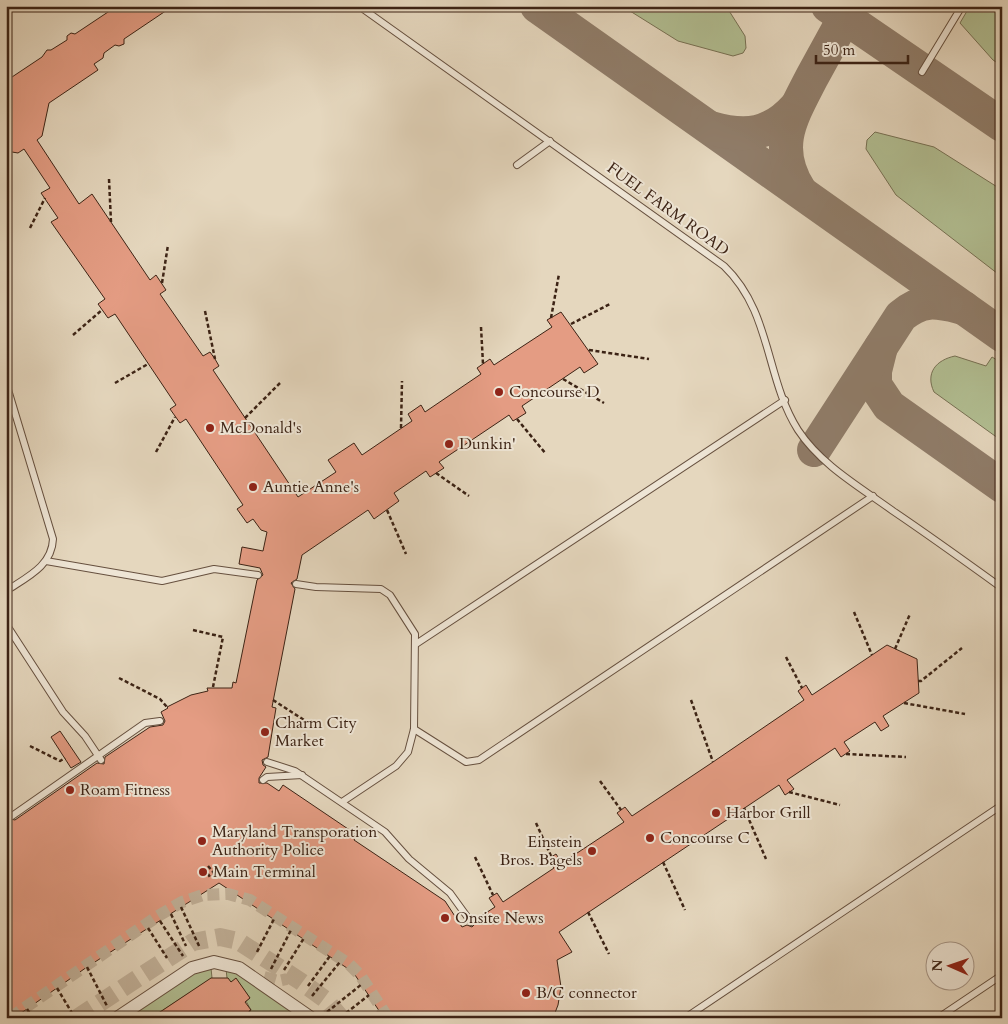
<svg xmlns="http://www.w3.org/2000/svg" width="1008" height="1024" viewBox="0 0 1008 1024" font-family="Cardo,serif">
  <rect width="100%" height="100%" fill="#e5d7be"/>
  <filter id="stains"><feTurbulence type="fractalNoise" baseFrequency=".004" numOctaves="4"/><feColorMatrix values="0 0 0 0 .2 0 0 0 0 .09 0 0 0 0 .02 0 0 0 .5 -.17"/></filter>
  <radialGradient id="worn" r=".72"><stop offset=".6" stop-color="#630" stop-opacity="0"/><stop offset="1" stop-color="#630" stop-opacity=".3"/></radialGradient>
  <g fill="#b2bf93" stroke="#777154">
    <polygon points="622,6 726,6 745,36 746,48 743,53 733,56 678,41"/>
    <polygon points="970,6 1002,6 1002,66 993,60 960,23"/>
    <polygon points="875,132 934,147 1002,190 1002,277 896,195 866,149 867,140"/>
    <path d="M955 356 986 366 992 357 1002 363V441L934 392C925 373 936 360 955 356Z"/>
    <polygon points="211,968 212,978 151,1018 127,1018 195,973"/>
    <polygon points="226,969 232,971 304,1018 250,1018 248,1015 251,1010 246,1001 250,998 236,979 231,982 227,978"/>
  </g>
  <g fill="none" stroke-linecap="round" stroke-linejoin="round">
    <g stroke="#907d6a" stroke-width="34">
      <polyline points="537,6 1002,335"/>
      <polyline points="828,6 1002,125"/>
      <path d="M711 128C746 138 771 135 796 107"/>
      <path d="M800 191C772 147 791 118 812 77 825 53 838 30 851 6"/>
      <polyline points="881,347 875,371 875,385 889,406 1002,486"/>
      <path d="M814 450 901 316C924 297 938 302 964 308"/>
    </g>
  </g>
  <g fill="#e49c83" stroke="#3c2315">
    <polygon points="117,6 173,6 124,39 124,44 119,46 115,45 104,53 103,58 94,64 98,70 49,103 42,136 37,140 79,204 92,194 150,280 156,275 166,290 160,294 203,356 210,352 215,359 219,366 213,370 298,497 336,472 328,460 354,443 362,455 412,421 408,414 421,405 425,412 481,374 477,368 490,359 494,365 552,327 547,320 561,312 598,364 584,373 580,367 522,406 526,413 513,421 509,415 439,462 444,468 430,477 426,471 394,493 399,501 374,519 368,510 302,555 297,579 291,583 295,589 272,707 276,708 268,757 262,760 263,765 266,767 259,778 259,783 267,783 279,791 283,785 357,835 354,840 445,901 462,927 467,925 472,927 475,924 475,920 495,907 489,898 497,893 503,902 554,868 548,859 556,854 562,863 624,822 617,813 625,807 632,816 713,762 804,700 798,691 806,685 812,695 887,645 917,659 919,693 883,716 889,726 881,731 875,722 844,742 850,751 841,757 835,748 787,780 794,789 785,795 779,785 559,932 572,952 557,960 561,987 558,1005 553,1018 384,1018 353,972 219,883 87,967 14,1018 6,1018 6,818 15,820 97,763 104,764 105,757 150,727 163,725 165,721 161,712 168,708 167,707 191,695 208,691 207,688 232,688 233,682 236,683 257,580 263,575 260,568 239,564 242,547 263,551 267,532 261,530 253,519 247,523 237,509 243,505 186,419 180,423 170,409 176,405 115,314 108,318 98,304 105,299 51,222 58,218 41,193 50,188 24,149 18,153 6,151 6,81 42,57 47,50 51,50 67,40 67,36 71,33 75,34"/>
    <polygon points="60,731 81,762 71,768 51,737"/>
    <polygon points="211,978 228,978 231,982 236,978 250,998 245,1002 251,1010 249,1011 250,1014 245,1018 151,1018"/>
  </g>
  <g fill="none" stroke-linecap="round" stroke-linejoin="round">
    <g stroke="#c3b39c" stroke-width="12" stroke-dasharray="12 6" stroke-linecap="butt">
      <polyline points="264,977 278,981 287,979"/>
      <polyline points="10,1018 158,916 182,902 203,895 228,894 250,900 349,964 360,975 388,1018"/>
    </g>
    <polyline stroke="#c3b39c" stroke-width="18" stroke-dasharray="18 9" stroke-linecap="butt" points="77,1018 193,942 220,937 238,941 300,981 326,1000 341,1018"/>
    <defs>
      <g id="lane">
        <path d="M359 6 724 266C772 312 765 378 798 430 821 465 860 487 893 511 930 536 966 562 1002 588"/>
        <polyline points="922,72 962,6"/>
        <polyline points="517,165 550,141"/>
        <path d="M6 383 53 539C52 566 27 577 6 591"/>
        <polyline points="46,561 162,581 214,569 258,575"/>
        <polyline points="296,584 316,587 381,589 390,595 415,634 414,729 408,752 396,766 342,802"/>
        <polyline points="6,624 63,712 85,736 101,760"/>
        <polyline points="416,644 785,400"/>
        <polyline points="414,729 466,762 479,760 873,496"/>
        <polyline points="267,762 295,771 385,832 409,859 450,893 471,922"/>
        <polyline points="263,780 267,777 302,775"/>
        <polyline points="12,816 145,723 160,721"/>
        <polyline points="685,1018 1002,805"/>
        <polyline points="938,1018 1002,975"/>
      </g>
      <polyline id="street" points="117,1018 192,968 214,962 239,968 311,1018"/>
    </defs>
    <use href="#lane" stroke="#66503f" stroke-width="8"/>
    <use href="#street" stroke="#66503f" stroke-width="14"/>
    <g stroke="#3c2315" stroke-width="2.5" stroke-dasharray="4 2.5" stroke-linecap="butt">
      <polyline points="109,179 111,222"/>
      <polyline points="30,228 45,198"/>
      <polyline points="162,283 168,245"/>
      <polyline points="205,311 215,359"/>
      <polyline points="551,318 559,274"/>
      <polyline points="571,324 610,304"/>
      <polyline points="481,327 483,364"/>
      <polyline points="73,335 102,310"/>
      <polyline points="589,350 649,359"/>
      <polyline points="563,379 604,403"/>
      <polyline points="115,383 148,364"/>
      <polyline points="245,418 280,383"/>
      <polyline points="517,419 546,454"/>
      <polyline points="401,428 402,381"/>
      <polyline points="156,452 175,417"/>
      <polyline points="436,473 469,496"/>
      <polyline points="387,510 406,554"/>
      <polyline points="854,612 872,655"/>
      <polyline points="193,630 223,637 213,687"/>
      <polyline points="895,649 910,614"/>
      <polyline points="786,657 802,688"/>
      <polyline points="119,678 160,699 167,707"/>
      <polyline points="918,681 921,681 962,648"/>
      <polyline points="273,700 318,729"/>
      <polyline points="691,700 713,762"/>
      <polyline points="904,703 965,714"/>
      <polyline points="30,746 60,761 65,758"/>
      <polyline points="846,754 906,757"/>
      <polyline points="600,781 621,810"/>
      <polyline points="789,792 840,805"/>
      <polyline points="744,808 766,859"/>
      <polyline points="536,823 551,856"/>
      <polyline points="475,857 493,895"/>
      <polyline points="663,862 685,910"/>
      <polyline points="208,866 214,873 213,876"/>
      <polyline points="204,868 210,877 213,876"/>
      <polyline points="181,907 200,948"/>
      <polyline points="588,912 609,954"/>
      <polyline points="171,914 186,946"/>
      <polyline points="160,921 183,956"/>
      <polyline points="148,928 167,958"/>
      <polyline points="257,952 274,919"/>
      <polyline points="87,967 107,1006"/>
      <polyline points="271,969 291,930"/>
      <polyline points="284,970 304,938"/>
      <polyline points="308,986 330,956"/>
      <polyline points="57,988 75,1018"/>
      <polyline points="312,996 340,962"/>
      <polyline points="27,1009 33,1018"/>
      <polyline points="327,1012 362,984"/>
      <polyline points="341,1017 369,995"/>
    </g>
    <use href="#lane" stroke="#eee5d5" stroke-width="6"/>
    <use href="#street" stroke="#eee5d5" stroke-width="12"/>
  </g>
  <g fill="#8f2418" stroke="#eee5d5" stroke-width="2">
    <circle cx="499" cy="392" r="5"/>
    <circle cx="210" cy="428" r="5"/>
    <circle cx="449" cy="444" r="5"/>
    <circle cx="253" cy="487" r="5"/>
    <circle cx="265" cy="732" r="5"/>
    <circle cx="70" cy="790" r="5"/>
    <circle cx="716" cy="813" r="5"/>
    <circle cx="650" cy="838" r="5"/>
    <circle cx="202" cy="841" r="5"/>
    <circle cx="592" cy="851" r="5"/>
    <circle cx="203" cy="872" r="5"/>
    <circle cx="445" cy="918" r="5"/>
    <circle cx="526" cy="993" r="5"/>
  </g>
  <g text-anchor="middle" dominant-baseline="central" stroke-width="4" stroke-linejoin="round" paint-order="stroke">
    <g font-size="16" fill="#3c2315" stroke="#eee5d5">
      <text transform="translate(668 209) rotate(36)">FUEL FARM ROAD</text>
    </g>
    <g font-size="16" fill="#3c2315" stroke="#eee5d5" text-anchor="start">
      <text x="509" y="392">Concourse D</text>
      <text x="220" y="428">McDonald's</text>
      <text x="459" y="444">Dunkin'</text>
      <text x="263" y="487">Auntie Anne's</text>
      <text x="275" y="723">Charm City<tspan x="275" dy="18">Market</tspan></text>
      <text x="80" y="790">Roam Fitness</text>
      <text x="726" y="813">Harbor Grill</text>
      <text x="212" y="832">Maryland Transporation<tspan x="212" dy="18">Authority Police</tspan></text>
      <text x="660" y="838">Concourse C</text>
      <text x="582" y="842" text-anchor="end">Einstein<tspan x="582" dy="18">Bros. Bagels</tspan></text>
      <text x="213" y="872">Main Terminal</text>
      <text x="455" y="918">Onsite News</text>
      <text x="536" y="993">B/C connector</text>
    </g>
  </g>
  <rect width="1008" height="1024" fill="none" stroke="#e5d7be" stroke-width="25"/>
  <rect x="8" y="8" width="993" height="1009" fill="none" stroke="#3c2315" stroke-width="2.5"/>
  <rect x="12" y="12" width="983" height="999" fill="none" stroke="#3c2315"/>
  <g transform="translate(950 966) rotate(272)"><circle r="24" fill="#eee5d5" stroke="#a79788"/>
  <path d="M0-4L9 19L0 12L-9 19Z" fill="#8f2418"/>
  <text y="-8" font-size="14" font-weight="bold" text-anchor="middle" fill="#3c2315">N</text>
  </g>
  <path d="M816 55v8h92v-8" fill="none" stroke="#3c2315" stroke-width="2.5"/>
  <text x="823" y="55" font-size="15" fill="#3c2315" stroke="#eee5d5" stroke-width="4" paint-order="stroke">50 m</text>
  <rect width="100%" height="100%" filter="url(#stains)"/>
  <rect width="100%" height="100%" fill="url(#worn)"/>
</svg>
